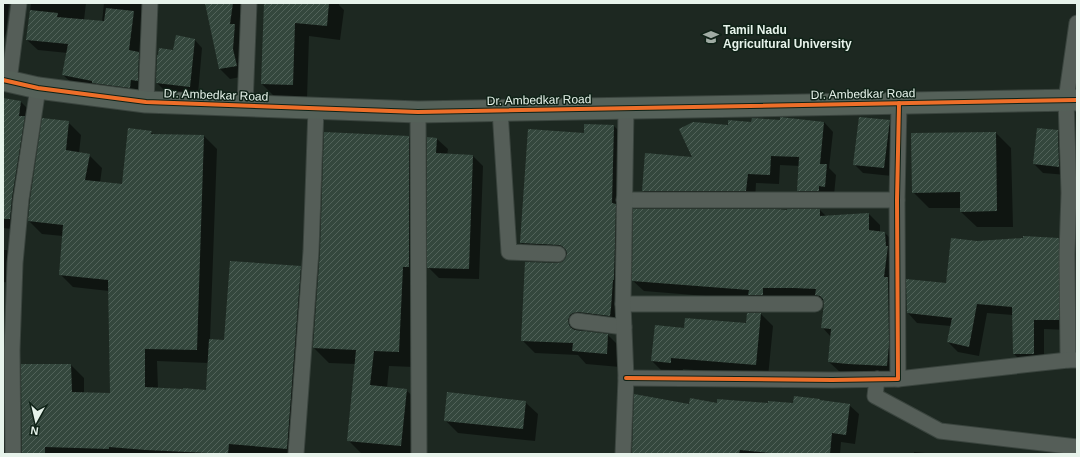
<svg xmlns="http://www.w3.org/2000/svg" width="1080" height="457" viewBox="0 0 1080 457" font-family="Helvetica,sans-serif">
  <defs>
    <pattern id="building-hatch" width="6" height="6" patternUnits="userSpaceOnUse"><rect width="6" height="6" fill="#34473d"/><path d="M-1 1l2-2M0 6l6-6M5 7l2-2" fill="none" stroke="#516259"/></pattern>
  </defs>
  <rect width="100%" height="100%" fill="#1d2821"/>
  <g fill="#0007" fill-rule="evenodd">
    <polygon points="3,3 9,3 6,33 3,42"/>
    <polygon points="31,3 86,3 84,20 102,22 104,3 146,3 140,54 149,63 140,98 74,85 63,75 68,53 38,50 27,40"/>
    <polygon points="206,3 244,3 246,76 230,79 220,69"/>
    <polygon points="265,3 339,3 339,5 344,10 340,40 309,36 307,99 276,98 262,84"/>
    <polygon points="194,39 202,48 198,94 165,91 157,83"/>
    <polygon points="3,99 21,102 32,113 21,230 3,228"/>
    <polygon points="889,121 898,130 892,176 863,173 854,164"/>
    <path d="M68 122 81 135 79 153 89 155 102 168 100 183 123 186 151 132 154 135 204 136 217 149 210 340 225 342 300 267 313 280 300 454H22L71 365 84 378V393L111 394 109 291 73 287 60 274 63 236 42 234 29 221ZM157 361 209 363 206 391 158 389Z"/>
    <polygon points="824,122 833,132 829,168 836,175 834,195 807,200 798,191 800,166 780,165 779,184 756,183 755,200 652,200 643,191 694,158 729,126 752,123"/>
    <polygon points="614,126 627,139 624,321 583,328 582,332 608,335 621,348 620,367 586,364 578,355 535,353 522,340 558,264 563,263 567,258 534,256 521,243 529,130 585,135"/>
    <polygon points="1058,131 1066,140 1067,175 1043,173 1034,164"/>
    <polygon points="996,133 1011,148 1013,227 977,227 961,212 961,208 929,208 913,192"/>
    <polygon points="409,137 424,153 414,367 389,366 387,388 406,390 422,405 417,454 362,454 348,440 355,364 329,363 314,348"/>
    <polygon points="428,138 437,139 448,149 447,155 473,156 483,166 479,279 439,278 428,267"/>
    <polygon points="776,210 820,210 826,216 869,214 880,225 880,232 885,233 896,244 898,377 840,372 829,362 831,337 822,327 825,303 821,299 806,298 755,300 644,291 633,281"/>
    <polygon points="1058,239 1068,248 1068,330 1044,329 1044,363 1023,363 1014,354 1013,315 987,313 979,356 958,352 948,342 951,326 917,323 908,313 947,284 977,242"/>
    <polygon points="3,250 7,250 15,258 13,283 3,282"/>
    <polygon points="761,314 773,326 768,377 683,369 682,375 664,373 652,361 746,324"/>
    <polygon points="3,350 13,360 14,454 3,454"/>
    <polygon points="525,402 538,414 535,441 458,433 445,420"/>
    <polygon points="718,404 849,405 859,414 855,444 841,442 840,454 633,454 690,405"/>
    <polygon points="914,452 936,454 914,454"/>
    <polygon points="985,453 998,454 984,454"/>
  </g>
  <g fill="url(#building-hatch)">
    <polygon points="205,3 233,3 230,24 235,24 233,49 237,66 219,69"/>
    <polygon points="264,3 329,3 327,26 295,23 293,85 261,84"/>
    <polygon points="106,8 134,11 129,50 139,52 138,81 131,80 130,88 92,83 92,81 62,75 68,44 26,40 30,10 58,13 57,17 104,21"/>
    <polygon points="176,35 195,39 190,87 156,83 157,55 158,55 159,48 173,50"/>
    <polygon points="3,98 21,101 19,116 25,116 12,198 10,219 3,219"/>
    <polygon points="780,117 824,122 820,164 827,164 825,187 819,186 819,191 797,191 799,157 771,156 770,175 748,174 746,191 642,191 645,153 692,157 679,129 693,122 728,125 728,120 751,122 752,118 780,120"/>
    <polygon points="859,117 890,120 884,168 853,165"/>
    <polygon points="42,118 69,121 66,150 90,154 85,180 122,184 128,128 152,131 151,134 204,135 197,350 145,349 145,387 183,389 183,388 206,390 209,339 224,340 230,261 301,266 287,449 229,444 228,454 146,450 109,447 109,449 45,447 45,454 22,454 21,364 71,364 72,392 110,393 108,280 59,275 63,225 28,221 30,200"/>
    <polygon points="584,124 614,125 612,203 616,204 614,280 613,280 611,308 610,316 578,312 573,313 570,315 568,320 569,325 571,328 575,330 608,334 607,354 572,351 573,343 521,341 525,262 558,263 562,262 565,259 567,254 566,250 562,246 559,245 520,243 528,129 584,133"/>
    <polygon points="1037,128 1058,130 1059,167 1033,164"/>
    <polygon points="324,132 409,136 409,267 403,267 399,352 374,351 370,385 407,389 401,446 347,441 356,350 313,348 320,252"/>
    <polygon points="996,132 997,211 960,212 960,192 912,193 911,133"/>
    <polygon points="427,137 437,138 436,153 473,155 469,269 427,268"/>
    <polygon points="633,209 776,209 787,210 787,209 820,209 820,216 869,213 869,230 885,232 886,246 888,246 884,277 888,277 889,344 887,366 848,364 828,362 831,329 821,328 824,304 823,299 820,296 815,295 816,289 794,288 763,288 763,295 748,295 749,290 632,281"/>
    <polygon points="1023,236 1059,238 1059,320 1034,320 1034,354 1013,354 1012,307 977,304 969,347 947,342 952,318 907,313 906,279 946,283 951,238 977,241 1023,238"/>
    <polygon points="747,313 761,313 756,365 671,358 671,363 651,361 655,325 684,328 685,318 746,323"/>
    <polygon points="447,392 526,401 523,429 444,421"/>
    <polygon points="634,394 689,404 690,398 717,403 717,399 768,403 768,401 793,403 794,396 820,399 820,400 850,404 846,435 832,433 830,454 780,454 740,450 739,454 632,454"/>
  </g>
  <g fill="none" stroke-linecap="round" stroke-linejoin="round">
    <defs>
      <g id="street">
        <polyline points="9,81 19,3"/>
        <polyline points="146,102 150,3"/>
        <polyline points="245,106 249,3"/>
        <polyline points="500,110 509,252 558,254"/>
        <polyline points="418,112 419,454"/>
        <polyline points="624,200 897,200"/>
        <polyline points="623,304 815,304"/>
        <polyline points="577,321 624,327"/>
        <polyline points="1068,360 1067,254 1069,193 1066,100 1077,23"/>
        <polyline points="626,378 832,380 898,379 897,200 899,103"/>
        <polyline points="877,379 875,396 940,431 1077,447"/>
        <polyline points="898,379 1068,360 1077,360"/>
        <polyline points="13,454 12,350 15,263 21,199 38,88"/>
        <polyline points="296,454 311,251 316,108"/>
        <polyline points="623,454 626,378 623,304 626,108"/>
      </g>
      <polyline id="secondary" points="3,80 38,88 146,102 418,112 1077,100"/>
    </defs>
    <use href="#street" stroke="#3a443e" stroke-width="17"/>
    <use href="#secondary" stroke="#3a443e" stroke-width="23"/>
    <use href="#street" stroke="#555e58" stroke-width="15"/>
    <use href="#secondary" stroke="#556159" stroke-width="21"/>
    <defs>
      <g id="cycleway">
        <polyline points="3,80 38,88 146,102 418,112 1077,100"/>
        <polyline points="626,378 832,380 898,379 897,200 899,103"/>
      </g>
    </defs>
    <use href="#cycleway" stroke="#0f2217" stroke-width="6"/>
    <use href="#cycleway" stroke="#ee6e29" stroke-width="4"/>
  </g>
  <defs>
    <symbol id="university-bare" viewBox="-9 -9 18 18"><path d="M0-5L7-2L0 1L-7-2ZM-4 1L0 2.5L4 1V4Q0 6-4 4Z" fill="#a0aca4" stroke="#0f2217" stroke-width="2.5" paint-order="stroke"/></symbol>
  </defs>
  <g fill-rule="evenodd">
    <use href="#university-bare" x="700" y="26" width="22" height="22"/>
  </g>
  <g text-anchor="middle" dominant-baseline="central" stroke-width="3" stroke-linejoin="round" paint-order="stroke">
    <g font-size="12" font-weight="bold" fill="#e7f3eb" stroke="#0f2217" text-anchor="start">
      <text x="723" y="30">Tamil Nadu<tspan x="723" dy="14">Agricultural University</tspan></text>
    </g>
    <g font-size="12" fill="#e7f3eb" stroke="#0f2217">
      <text transform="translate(863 94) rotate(-1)">Dr. Ambedkar Road</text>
      <text transform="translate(216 95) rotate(2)">Dr. Ambedkar Road</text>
      <text transform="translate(539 100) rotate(-1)">Dr. Ambedkar Road</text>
    </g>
  </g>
  <rect width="1080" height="457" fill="none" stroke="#e7f3eb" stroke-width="8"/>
  <g transform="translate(36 421) rotate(188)" stroke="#0f2217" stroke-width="3" paint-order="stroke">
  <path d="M0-3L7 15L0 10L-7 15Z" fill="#e7f3eb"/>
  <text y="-6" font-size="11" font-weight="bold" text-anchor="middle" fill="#e7f3eb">N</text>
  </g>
</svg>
